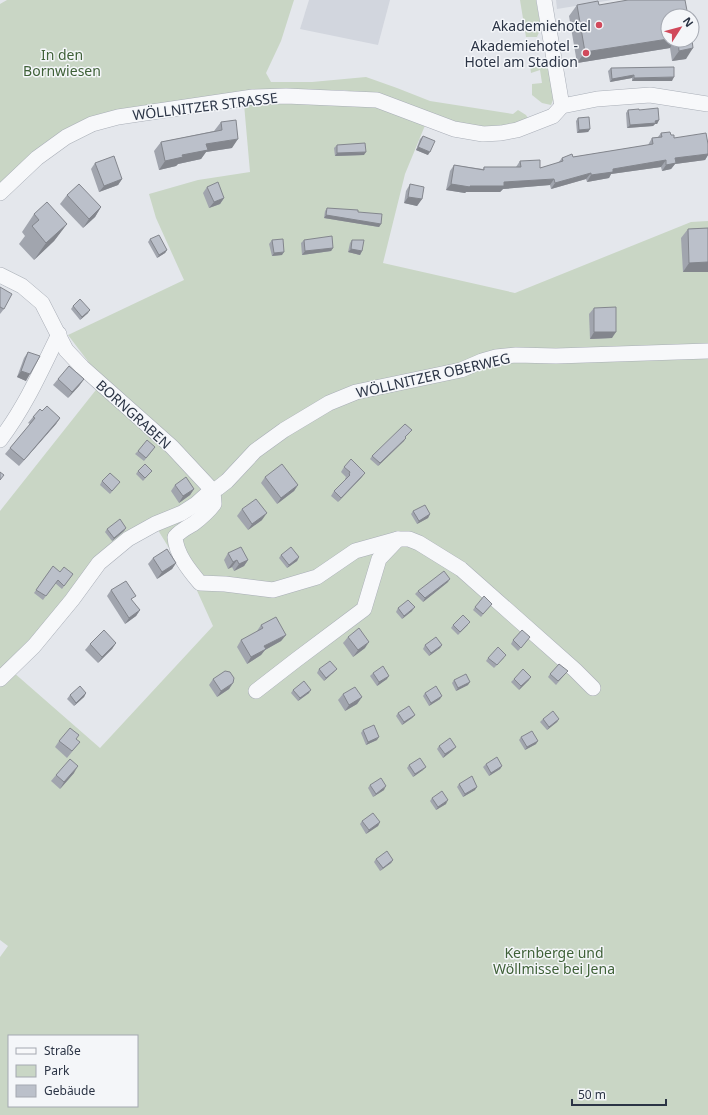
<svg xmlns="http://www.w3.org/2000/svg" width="708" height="1115" viewBox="0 0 708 1115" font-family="'Noto Sans',sans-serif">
  <rect width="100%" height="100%" fill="#e4e7ec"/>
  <g fill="#d2d6de">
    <polygon points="309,0 390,0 378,45 300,29"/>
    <polygon points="556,0 612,0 557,9"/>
  </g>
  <g fill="#c9d6c5" fill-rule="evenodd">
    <polygon points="7,0 294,0 281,41 266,73 271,82 312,82 366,77 397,88 430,101 513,114 518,110 526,115 529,120 510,127 473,128 377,96 344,90 304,90 100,118 0,189 0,4"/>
    <polygon points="520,0 536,0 541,28 537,37 526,37"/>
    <polygon points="545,63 550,68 553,100 551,105 542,103 532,95 532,84 542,83 540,70 531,73 530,66"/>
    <path d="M361 102 426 123 405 174 383 263 515 293 691 222 708 221V1115H0V957L8 946 0 940V511L103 381 68 335 184 280 156 218 149 194 198 180 250 172 244 104ZM153 522 185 574 194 584 213 626 100 748 5 665 132 532ZM9 1036H137V1106H9Z"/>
  </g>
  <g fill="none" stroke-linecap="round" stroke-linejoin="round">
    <defs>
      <g id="street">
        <polyline points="544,0 562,106"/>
        <polyline points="0,193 37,158 66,137 92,124 118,117 253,97 286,96 377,100 454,129 483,134 501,133 517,130 553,116 562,106 597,99 650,95 708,104"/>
        <path d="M0 275 22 286 42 303 66 350 82 367 172 447 213 491 214 504C208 512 201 518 193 524 186 528 180 531 175 537 176 554 189 570 200 583L225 584 273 590 317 577 355 551 398 539H409L419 543 461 569 575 670 593 688"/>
        <path d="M0 440C25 407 41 371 59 334"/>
        <polyline points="0,679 34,646 72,600 99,563 128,539 155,524 182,513 196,504 206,495 218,488 227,481 255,451 284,430 329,403 356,392 461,370 482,361 496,357 516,355 556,356 708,351"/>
        <polyline points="256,691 296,660 364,609 379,559 398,539"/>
      </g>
    </defs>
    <use href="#street" stroke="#a9aeb7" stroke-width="16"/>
    <use href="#street" stroke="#f7f8fa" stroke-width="15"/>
  </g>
  <g fill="#a1a5ae">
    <polygon points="577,5 599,5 668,40 692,40 686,59 672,61 670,48 577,63 569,16"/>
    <polygon points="611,68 672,81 632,81 632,78 610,82 608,71"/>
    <polygon points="628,110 639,110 659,120 657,124 655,124 653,126 627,128 626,113"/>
    <polygon points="578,118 590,129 588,132 577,133 576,121"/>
    <polygon points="221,122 232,148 206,152 201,159 178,164 176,166 159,170 154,151 161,142 214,131"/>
    <polygon points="661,133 671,135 674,138 708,144 708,155 705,160 675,164 671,169 662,171 661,167 611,174 609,178 587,182 586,179 551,189 550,185 503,189 500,192 466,192 465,193 446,190 450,171 454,165 483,169 484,167 516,167 520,161 540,168 558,163 562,158 573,157 648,145 652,138 658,137"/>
    <polygon points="423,136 428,155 416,150 420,139"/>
    <polygon points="337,145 364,155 335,156 334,148"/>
    <polygon points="95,163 122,179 118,185 99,192 91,169"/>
    <polygon points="410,184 422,199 417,206 404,203 406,191"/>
    <polygon points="207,187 224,198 220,204 209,208 203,193"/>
    <polygon points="67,195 101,207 95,217 83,228 60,204"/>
    <polygon points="327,208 358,212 381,224 379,227 324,218 325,211"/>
    <polygon points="34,214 67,224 54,241 34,260 19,244 25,236 22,232"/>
    <polygon points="708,228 708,272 683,272 681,238 688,229"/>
    <polygon points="150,239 167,250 165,253 157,258 148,242"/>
    <polygon points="272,240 282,255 272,256 269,244"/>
    <polygon points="304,240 333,248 331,251 302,255 301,243"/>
    <polygon points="352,240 362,251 360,255 348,252 350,243"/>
    <polygon points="0,287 4,309 0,314"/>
    <polygon points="73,306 88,313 80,320 71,309"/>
    <polygon points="594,308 612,338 590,339 589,314"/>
    <polygon points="28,352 26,381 17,377 24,358"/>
    <polygon points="58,379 84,379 79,386 68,398 53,385"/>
    <polygon points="42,411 60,418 56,424 19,466 5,454 30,424 28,423 33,417"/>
    <polygon points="410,433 405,437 404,441 378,466 370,459 372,456"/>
    <polygon points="153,450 144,461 135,454 138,451"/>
    <polygon points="344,467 365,473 361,478 338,502 331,496 334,491 346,479 345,479 346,477 341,472"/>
    <polygon points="138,471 152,471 143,481 136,474"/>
    <polygon points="265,477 298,485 294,491 277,504 261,483"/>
    <polygon points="102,481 120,482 110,494 100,485"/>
    <polygon points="175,485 194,489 190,495 179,503 171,491"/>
    <polygon points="242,509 262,520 248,530 237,516"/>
    <polygon points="413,511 430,514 428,518 417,524 411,514"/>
    <polygon points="126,528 124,531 112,541 105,532 107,529"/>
    <polygon points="228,553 248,560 244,566 234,571 232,567 228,569 224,560"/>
    <polygon points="281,555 299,557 297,561 287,568 279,558"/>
    <polygon points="153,558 176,563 172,569 157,579 148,564"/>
    <polygon points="53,566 60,572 73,574 62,589 55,583 43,600 34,593"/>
    <polygon points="448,582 423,602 415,594 418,591"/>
    <polygon points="111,590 132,601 140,610 136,616 125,624 107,596"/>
    <polygon points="492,604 481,617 473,610 475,607"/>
    <polygon points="398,608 412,611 402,619 396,612"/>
    <polygon points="261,625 286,635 281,641 265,650 261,655 247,664 237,647 241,640 257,632 257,631"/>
    <polygon points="453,625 468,625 458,635 451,628"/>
    <polygon points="348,637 365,648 353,657 343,643"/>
    <polygon points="513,640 527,641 518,651 511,644"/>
    <polygon points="116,643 112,649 98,663 85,650 90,644"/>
    <polygon points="425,645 442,645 440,648 429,656 423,649"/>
    <polygon points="488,658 504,658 494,668 486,661"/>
    <polygon points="319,669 337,669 334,672 324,681 317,673"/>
    <polygon points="568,671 556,685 548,677 550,674"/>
    <polygon points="373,673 387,679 377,686 370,676"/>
    <polygon points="213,679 233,683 229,689 217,697 209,685"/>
    <polygon points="514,679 529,680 519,690 511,682"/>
    <polygon points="454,680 468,685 456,691 452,683"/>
    <polygon points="293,690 309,693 298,701 291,693"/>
    <polygon points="86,693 84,697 74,706 67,699 70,695"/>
    <polygon points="425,693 440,699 429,706 423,696"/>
    <polygon points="343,694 362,697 357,704 345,711 338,700"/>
    <polygon points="398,713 415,715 412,718 402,725 396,716"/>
    <polygon points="543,719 559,719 557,722 547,730 540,722"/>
    <polygon points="363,730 377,740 366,745 361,733"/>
    <polygon points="521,737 536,744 525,750 519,740"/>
    <polygon points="59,741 80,742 67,758 55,747"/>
    <polygon points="439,746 453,750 443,758 437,749"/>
    <polygon points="486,764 502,766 500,769 489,776 483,767"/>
    <polygon points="409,765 423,770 413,777 407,768"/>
    <polygon points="74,773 60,789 51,781 56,775"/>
    <polygon points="459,784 475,790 463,797 457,787"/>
    <polygon points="370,785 384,790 373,797 368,788"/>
    <polygon points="432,798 446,804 436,810 430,801"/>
    <polygon points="362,821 380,822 378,826 366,834 360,824"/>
    <polygon points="376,859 393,860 391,863 380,871 374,862"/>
  </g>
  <g fill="#83868d">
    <polygon points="668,39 668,40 675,40 670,48 577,63 585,52"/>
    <polygon points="693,48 686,59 672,61 679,51"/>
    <polygon points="634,75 632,78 610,82 612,79"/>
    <polygon points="674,77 672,81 632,81 634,78"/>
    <polygon points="659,120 657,124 655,124 653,126 627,128 630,125"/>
    <polygon points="590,129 588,132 577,133 579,130"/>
    <polygon points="238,139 232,148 206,152 201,159 178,164 176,166 159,170 165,161 206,144"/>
    <polygon points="418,147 430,152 428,155 416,150"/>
    <polygon points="366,152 364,155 335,156 337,153"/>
    <polygon points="708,154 708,155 705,160 675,164 671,169 662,171 666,165 675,158"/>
    <polygon points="666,160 661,167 611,174 609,178 587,182 591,175 613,169"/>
    <polygon points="591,173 586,179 551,189 555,183"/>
    <polygon points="122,179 118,185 99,192 104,186"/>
    <polygon points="554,179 550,185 503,189 500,192 466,192 465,193 446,190 451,184 504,182"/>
    <polygon points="408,197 422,199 417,206 404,203"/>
    <polygon points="224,198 220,204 209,208 214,202"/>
    <polygon points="101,207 95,217 83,228 89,219"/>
    <polygon points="326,215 381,224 379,227 324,218"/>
    <polygon points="67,224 54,241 34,260 46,243"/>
    <polygon points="333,248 331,251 302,255 305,251"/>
    <polygon points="351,249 362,251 360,255 348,252"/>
    <polygon points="167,250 165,253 157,258 159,255"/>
    <polygon points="284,252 282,255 272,256 274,253"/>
    <polygon points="708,262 708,272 683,272 689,263"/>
    <polygon points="90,310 88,313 80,320 82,317"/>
    <polygon points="594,332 616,332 612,338 590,339"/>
    <polygon points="21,371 30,374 26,381 17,377"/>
    <polygon points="84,379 79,386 68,398 72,392"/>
    <polygon points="60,418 56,424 19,466 24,460"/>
    <polygon points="406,438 404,441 378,466 380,463"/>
    <polygon points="365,473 361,478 338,502 341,498"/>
    <polygon points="298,485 294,491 277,504 281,498"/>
    <polygon points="194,489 190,495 179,503 183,496"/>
    <polygon points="267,513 262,520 248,530 252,524"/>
    <polygon points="430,514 428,518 417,524 419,521"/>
    <polygon points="126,528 124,531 112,541 114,538"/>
    <polygon points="299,557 297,561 287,568 289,565"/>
    <polygon points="237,560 232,567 228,569 233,562"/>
    <polygon points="248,560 244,566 234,571 239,564"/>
    <polygon points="176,563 172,569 157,579 162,572"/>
    <polygon points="450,579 448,582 423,602 425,598"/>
    <polygon points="415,607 412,611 402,619 404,616"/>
    <polygon points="140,610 136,616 125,624 129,618"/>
    <polygon points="286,635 281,641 265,650 261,655 247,664 251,657 264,646"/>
    <polygon points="369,642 365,648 353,657 358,650"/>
    <polygon points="116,643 112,649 98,663 102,657"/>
    <polygon points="442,645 440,648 429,656 431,653"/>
    <polygon points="337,669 334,672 324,681 326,678"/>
    <polygon points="389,676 387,679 377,686 379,682"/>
    <polygon points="531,677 529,680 519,690 521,686"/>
    <polygon points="470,682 468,685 456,691 458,688"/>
    <polygon points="233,683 229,689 217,697 221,691"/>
    <polygon points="311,690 309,693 298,701 300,698"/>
    <polygon points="86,693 84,697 74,706 76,703"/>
    <polygon points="442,696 440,699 429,706 431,703"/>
    <polygon points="362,697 357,704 345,711 349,705"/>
    <polygon points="415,715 412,718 402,725 404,722"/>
    <polygon points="559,719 557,722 547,730 549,727"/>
    <polygon points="379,737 377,740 366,745 368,742"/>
    <polygon points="538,741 536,744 525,750 527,747"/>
    <polygon points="456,747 453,750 443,758 445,754"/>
    <polygon points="78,766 74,773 60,789 64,782"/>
    <polygon points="502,766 500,769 489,776 491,773"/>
    <polygon points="426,767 423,770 413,777 415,774"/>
    <polygon points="386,786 384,790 373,797 376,794"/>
    <polygon points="477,787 475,790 463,797 465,794"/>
    <polygon points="448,800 446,804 436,810 438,807"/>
    <polygon points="380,822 378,826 366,834 369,830"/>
    <polygon points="393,860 391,863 380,871 383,868"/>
  </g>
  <g fill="#bbc0ca" stroke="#83868d">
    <polygon points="628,0 685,0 688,16 668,16 668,39 585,52 577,5 598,1 599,5"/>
    <polygon points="678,40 692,40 693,48 679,51"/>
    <polygon points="674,67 674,77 634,78 634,75 612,79 611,68"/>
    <polygon points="658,108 659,120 655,121 656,123 630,125 628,110 639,109 639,110"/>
    <polygon points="589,117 590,129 579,130 578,118"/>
    <polygon points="236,120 238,139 206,144 208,150 182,155 183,157 165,161 161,142 222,130 221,122"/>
    <polygon points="670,132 671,135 674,135 674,138 706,133 708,144 708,154 675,158 676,163 666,165 666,160 613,169 613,172 591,175 591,173 555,183 554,179 504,182 504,186 470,186 470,187 451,184 454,165 484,170 484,167 521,167 520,161 540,160 540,168 563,161 562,158 572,154 573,157 653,144 652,138 662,137 661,133"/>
    <polygon points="423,136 435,141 430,152 418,147"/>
    <polygon points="365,143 366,152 337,153 337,145"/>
    <polygon points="114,156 122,179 104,186 95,163"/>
    <polygon points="218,182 224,198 214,202 207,187"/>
    <polygon points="79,184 101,207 89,219 67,195"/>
    <polygon points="410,184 424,187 422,199 408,197"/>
    <polygon points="47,202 67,224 46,243 32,226 39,220 34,214"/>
    <polygon points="327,208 358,210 358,212 382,214 381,224 326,215"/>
    <polygon points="708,228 708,262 689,263 688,229"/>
    <polygon points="159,235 167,250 159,255 150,239"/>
    <polygon points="332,236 333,248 305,251 304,240"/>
    <polygon points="283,239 284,252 274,253 272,240"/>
    <polygon points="352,240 364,240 362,251 351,249"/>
    <polygon points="0,287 12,294 4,309 0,307"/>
    <polygon points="80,299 90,310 82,317 73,306"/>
    <polygon points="616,307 616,332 594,332 594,308"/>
    <polygon points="28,352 40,356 30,374 21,371"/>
    <polygon points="69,366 84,379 72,392 58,379"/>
    <polygon points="47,406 60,418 24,460 10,448 35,418 33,417 40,409 42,411"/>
    <polygon points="405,424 412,430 405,437 406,438 380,463 372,456"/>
    <polygon points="147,440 155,447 146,458 138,451"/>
    <polygon points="351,459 365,473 341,498 334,491 350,475 349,474 350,472 344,467"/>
    <polygon points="145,464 152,471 145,478 138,471"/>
    <polygon points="282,464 298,485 281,498 265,477"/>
    <polygon points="0,472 4,475 0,480"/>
    <polygon points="110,473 120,482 112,491 102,481"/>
    <polygon points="186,477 194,489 183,496 175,485"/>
    <polygon points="256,499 267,513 252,524 242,509"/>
    <polygon points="425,505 430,514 419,521 413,511"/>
    <polygon points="120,519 126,528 114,538 107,529"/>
    <polygon points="241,547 248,560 239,564 237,560 233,562 228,553"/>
    <polygon points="291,547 299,557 289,565 281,555"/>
    <polygon points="167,549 176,563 162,572 153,558"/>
    <polygon points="53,566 60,572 64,567 73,574 64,586 58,580 46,596 36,590"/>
    <polygon points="444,571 450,579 425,598 418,591"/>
    <polygon points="126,581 136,596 131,599 140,610 129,618 111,590"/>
    <polygon points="484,596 492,604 483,614 475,607"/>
    <polygon points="408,600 415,607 404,616 398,608"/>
    <polygon points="463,615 470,622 460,632 453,625"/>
    <polygon points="276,617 286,635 264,646 266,649 251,657 241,640 263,628 261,625"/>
    <polygon points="359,628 369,642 358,650 348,637"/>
    <polygon points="104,630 116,643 102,657 90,644"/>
    <polygon points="522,630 530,637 521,648 513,640"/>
    <polygon points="436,637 442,645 431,653 425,645"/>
    <polygon points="498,647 506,655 497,665 488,658"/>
    <polygon points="330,661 337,669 326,678 319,669"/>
    <polygon points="559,664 568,671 558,681 550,674"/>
    <polygon points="383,666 389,676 379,682 373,673"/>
    <polygon points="523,669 531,677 521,686 514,679"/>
    <polygon points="225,671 230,672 234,678 233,683 221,691 213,679"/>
    <polygon points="466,674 470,682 458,688 454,680"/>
    <polygon points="304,681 311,690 300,698 293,690"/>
    <polygon points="80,686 86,693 76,703 70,695"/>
    <polygon points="436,686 442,696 431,703 425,693"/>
    <polygon points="355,687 362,697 349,705 343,694"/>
    <polygon points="409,706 415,715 404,722 398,713"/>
    <polygon points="553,711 559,719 549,727 543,719"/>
    <polygon points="374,725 379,737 368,742 363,730"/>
    <polygon points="70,728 79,735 76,739 80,742 72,751 59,741"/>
    <polygon points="532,731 538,741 527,747 521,737"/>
    <polygon points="450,738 456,747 445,754 439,746"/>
    <polygon points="497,757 502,766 491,773 486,764"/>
    <polygon points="420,758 426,767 415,774 409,765"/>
    <polygon points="70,759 78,766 64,782 56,775"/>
    <polygon points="472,776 477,787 465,794 459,784"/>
    <polygon points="381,778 386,786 376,794 370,785"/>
    <polygon points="442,791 448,800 438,807 432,798"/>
    <polygon points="373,813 380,822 369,830 362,821"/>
    <polygon points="387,851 393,860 383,868 376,859"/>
  </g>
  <g fill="#d1495b" stroke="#f4f6f9" stroke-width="1.5">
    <circle cx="599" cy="25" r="4"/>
    <circle cx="586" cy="53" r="4"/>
  </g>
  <g text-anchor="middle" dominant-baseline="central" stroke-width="3" stroke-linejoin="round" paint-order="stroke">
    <g font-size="14" fill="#2b3445" stroke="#f4f6f9" text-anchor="end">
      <text x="591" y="25">Akademiehotel</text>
      <text x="578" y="45">Akademiehotel -<tspan x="578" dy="16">Hotel am Stadion</tspan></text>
    </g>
    <g font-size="14" fill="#3f6138" stroke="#f4f6f9">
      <text x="62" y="54">In den<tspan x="62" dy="16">Bornwiesen</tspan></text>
      <text x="554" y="952">Kernberge und<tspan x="554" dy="16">Wöllmisse bei Jena</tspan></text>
    </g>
    <g font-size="14" fill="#2b3445" stroke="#f4f6f9">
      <text transform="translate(205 106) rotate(-7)">WÖLLNITZER STRASSE</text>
      <text transform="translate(433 375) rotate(-13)">WÖLLNITZER OBERWEG</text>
      <text transform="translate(134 414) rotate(42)">BORNGRABEN</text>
    </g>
  </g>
  <rect x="8" y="1035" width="130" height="72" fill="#f4f6f9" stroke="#a4a8b1"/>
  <rect x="16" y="1048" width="20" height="6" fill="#f7f8fa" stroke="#a4a8b1"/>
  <text x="44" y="1055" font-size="12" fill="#2b3445">Straße</text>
  <rect x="16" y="1065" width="20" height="12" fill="#c9d6c5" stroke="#a4a8b1"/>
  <text x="44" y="1075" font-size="12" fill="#2b3445">Park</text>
  <rect x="16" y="1085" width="20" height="12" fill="#bbc0ca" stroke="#a4a8b1"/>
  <text x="44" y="1095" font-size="12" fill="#2b3445">Gebäude</text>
  <g transform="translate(680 28) rotate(54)"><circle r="19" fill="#f4f6f9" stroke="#a4a8b1"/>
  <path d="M0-3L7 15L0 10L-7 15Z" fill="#d1495b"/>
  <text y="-6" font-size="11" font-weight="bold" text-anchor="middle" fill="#2b3445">N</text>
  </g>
  <path d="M572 1099v6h94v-6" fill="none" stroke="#2b3445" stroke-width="2"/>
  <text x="578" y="1099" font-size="12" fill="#2b3445" stroke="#f4f6f9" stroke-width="3" paint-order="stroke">50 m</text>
</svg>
